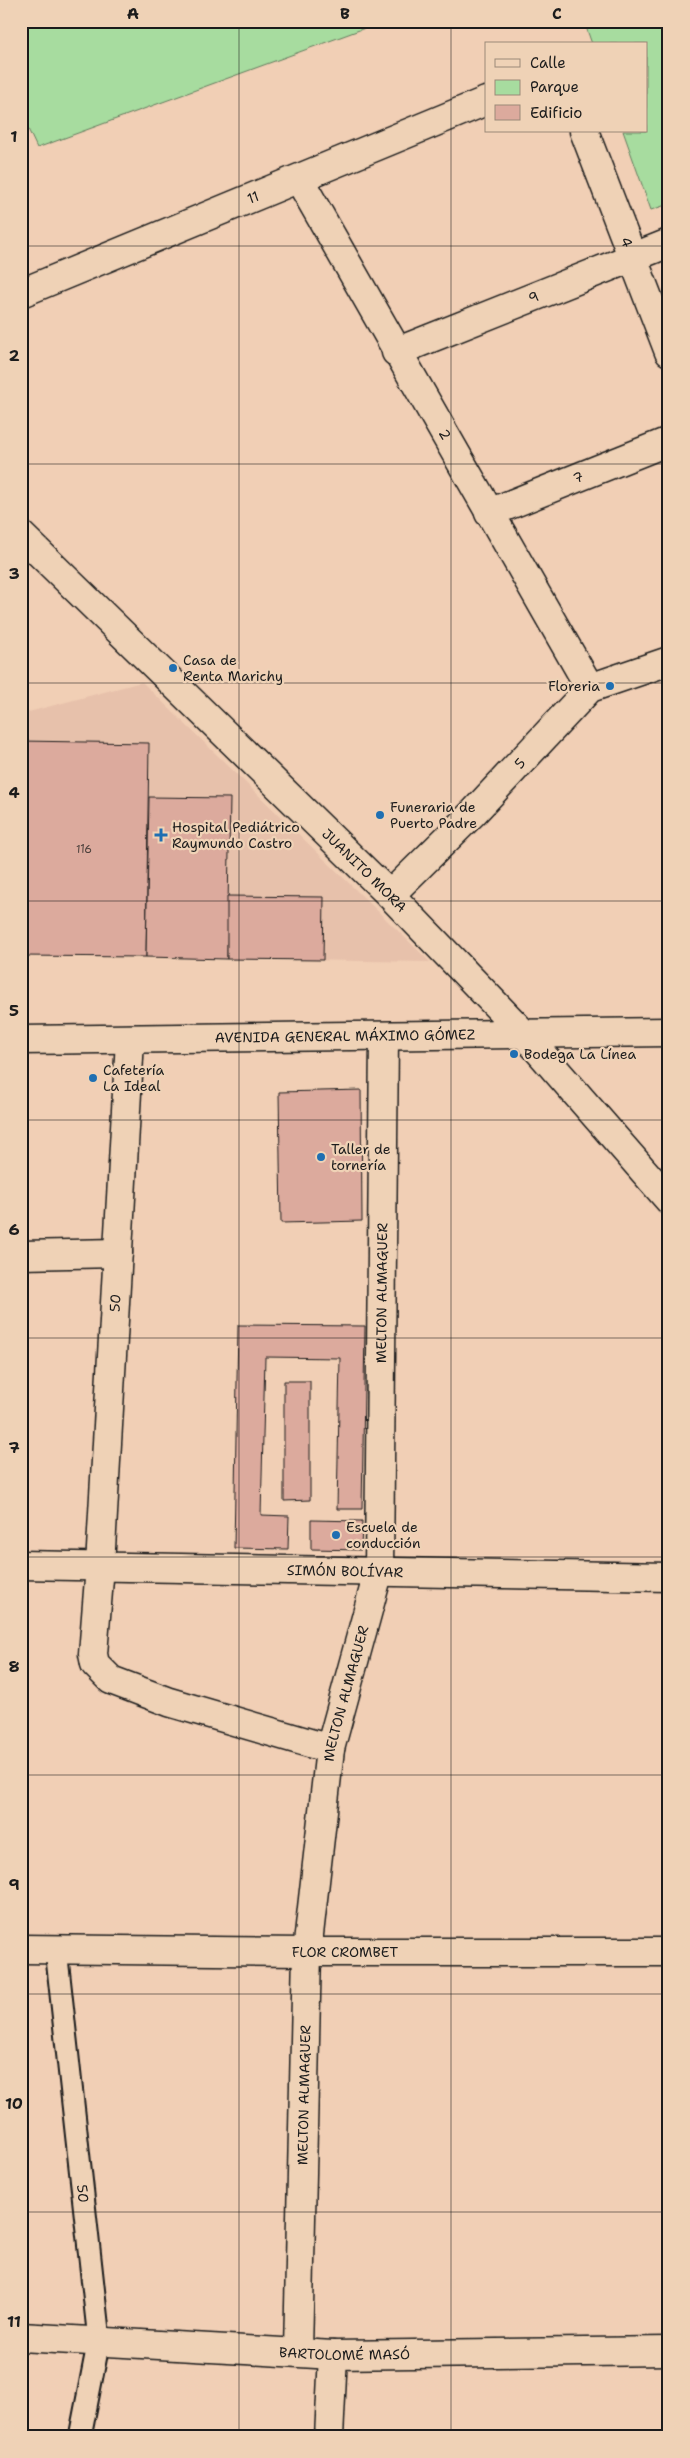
<svg xmlns="http://www.w3.org/2000/svg" width="690" height="2458" viewBox="0 0 690 2458" font-family="'Shantell Sans',sans-serif">
  <rect width="100%" height="100%" fill="#f1cfb5"/>
  <filter id="ink" filterUnits="userSpaceOnUse"><feTurbulence type="fractalNoise" baseFrequency=".02" numOctaves="2"/><feDisplacementMap in="SourceGraphic" scale="10" xChannelSelector="R" yChannelSelector="G"/><feConvolveMatrix kernelMatrix="1 2 1 2 8 2 1 2 1" color-interpolation-filters="sRGB"/></filter>
  <g filter="url(#ink)">
    <polygon fill="#e7c1ab" points="142,682 430,962 21,956 21,714"/>
    <g fill="#a7dc9f" stroke="#627c5e">
      <polygon points="21,21 384,21 37,148 21,114"/>
      <polygon points="584,21 669,21 669,204 651,210 623,131 646,131 646,44 592,44"/>
    </g>
    <g fill="#dcaa9d" stroke="#1c1c1c">
      <polygon points="21,741 149,743 146,957 21,956"/>
      <polygon points="149,797 230,798 227,959 146,957"/>
      <polygon points="227,896 324,897 323,960 227,959"/>
      <polygon points="361,1090 362,1221 281,1223 279,1092"/>
      <polygon points="238,1325 365,1326 362,1509 337,1509 340,1358 265,1357 261,1515 289,1516 288,1549 234,1548"/>
      <polygon points="284,1381 310,1381 310,1500 284,1501"/>
      <polygon points="311,1520 362,1521 361,1550 311,1549"/>
    </g>
    <g fill="none" stroke-linecap="round" stroke-linejoin="round">
      <defs>
        <g id="lane">
          <path id="s1" d="M56 1949 99 2340 80 2437"/>
        </g>
        <g id="street">
          <path id="s2" d="M584 131 669 352"/>
          <path id="s3" d="M299 179 590 688"/>
          <path id="s4" d="M21 293 486 101"/>
          <path id="s5" d="M396 352 669 243"/>
          <path id="s6" d="M489 513 669 441"/>
          <path id="s7" d="M21 535 390 895 525 1035 669 1200"/>
          <path id="s8" d="M390 895 474 812 590 688 669 661"/>
          <polyline points="130,1040 100,1566 93,1654 95,1664 111,1680 169,1702 330,1749"/>
          <polyline points="21,1255 118,1253"/>
          <path id="s9" d="M21 1565 669 1577"/>
          <path id="s10" d="M21 1949 307 1952H669"/>
          <path id="s11" d="M21 2337 333 2355 669 2351"/>
          <path id="s12" d="M298 2351 307 1952 330 1749 379 1570 384 1037"/>
          <polyline points="329,2437 333,2355"/>
        </g>
        <g id="secondary">
          <path id="s13" d="M21 1040 669 1032"/>
        </g>
      </defs>
      <use href="#lane" stroke="#1c1c1c" stroke-width="25"/>
      <use href="#street" stroke="#1c1c1c" stroke-width="31"/>
      <use href="#secondary" stroke="#1c1c1c" stroke-width="31"/>
      <use href="#lane" stroke="#efd2b6" stroke-width="21"/>
      <use href="#street" stroke="#efd2b6" stroke-width="28"/>
      <use href="#secondary" stroke="#efd2b6" stroke-width="28"/>
    </g>
  </g>
  <path fill="none" stroke="#1c1c1c" stroke-width="1" stroke-opacity="0.55" d="M239 21V2437M451 21V2437M21 246H669M21 464H669M21 683H669M21 901H669M21 1120H669M21 1338H669M21 1557H669M21 1775H669M21 1994H669M21 2212H669"/>
  <g fill="#1f6fb2" stroke="#efd2b6" stroke-width="2">
    <circle cx="173" cy="668" r="5"/>
    <circle cx="610" cy="686" r="5"/>
    <circle cx="380" cy="815" r="5"/>
    <path d="M158.5 827.5h5v5h5v5h-5v5h-5v-5h-5v-5h5z"/>
    <circle cx="514" cy="1054" r="5"/>
    <circle cx="93" cy="1078" r="5"/>
    <circle cx="321" cy="1157" r="5"/>
    <circle cx="336" cy="1535" r="5"/>
  </g>
  <g text-anchor="middle" dominant-baseline="central" stroke-width="4.5" stroke-linejoin="round" paint-order="stroke">
    <g font-size="11" fill="#4c403c">
      <text x="84" y="849">116</text>
    </g>
    <g font-size="14" fill="#1c1c1c" stroke="#efd2b6">
      <text stroke="none"><textPath href="#s4" startOffset="251">11</textPath></text>
      <text stroke="none"><textPath href="#s2" startOffset="119">4</textPath></text>
      <text stroke="none"><textPath href="#s5" startOffset="148">9</textPath></text>
      <text stroke="none"><textPath href="#s3" startOffset="294">2</textPath></text>
      <text stroke="none"><textPath href="#s6" startOffset="96">7</textPath></text>
      <text stroke="none"><textPath href="#s8" startOffset="185">5</textPath></text>
      <text stroke="none"><textPath href="#s7" startOffset="480">JUANITO MORA</textPath></text>
      <text stroke="none"><textPath href="#s13" startOffset="324">AVENIDA GENERAL MÁXIMO GÓMEZ</textPath></text>
      <text stroke="none"><textPath href="#s12" startOffset="1066">MELTON ALMAGUER</textPath></text>
      <text transform="translate(115 1303) rotate(-87)">50</text>
      <text stroke="none"><textPath href="#s9" startOffset="324">SIMÓN BOLÍVAR</textPath></text>
      <text stroke="none"><textPath href="#s12" startOffset="661">MELTON ALMAGUER</textPath></text>
      <text stroke="none"><textPath href="#s10" startOffset="324">FLOR CROMBET</textPath></text>
      <text stroke="none"><textPath href="#s12" startOffset="256">MELTON ALMAGUER</textPath></text>
      <text stroke="none"><textPath href="#s1" startOffset="246">50</textPath></text>
      <text stroke="none"><textPath href="#s11" startOffset="324">BARTOLOMÉ MASÓ</textPath></text>
    </g>
    <g font-size="14" fill="#1c1c1c" stroke="#efd2b6" text-anchor="start">
      <text x="183" y="660">Casa de<tspan x="183" dy="16">Renta Marichy</tspan></text>
      <text x="600" y="686" text-anchor="end">Floreria</text>
      <text x="390" y="807">Funeraria de<tspan x="390" dy="16">Puerto Padre</tspan></text>
      <text x="172" y="827">Hospital Pediátrico<tspan x="172" dy="16">Raymundo Castro</tspan></text>
      <text x="524" y="1054">Bodega La Línea</text>
      <text x="103" y="1070">Cafetería<tspan x="103" dy="16">La Ideal</tspan></text>
      <text x="331" y="1149">Taller de<tspan x="331" dy="16">tornería</tspan></text>
      <text x="346" y="1527">Escuela de<tspan x="346" dy="16">conducción</tspan></text>
    </g>
  </g>
  <rect width="690" height="2458" fill="none" stroke="#efd2b6" stroke-width="55"/>
  <rect x="485" y="42" width="162" height="90" fill="#efd2b6" stroke="#9b8978"/>
  <rect x="495" y="59" width="25" height="8" fill="#efd2b6" stroke="#9b8978"/>
  <text x="530" y="68" font-size="15" fill="#1c1c1c">Calle</text>
  <rect x="495" y="80" width="25" height="15" fill="#a7dc9f" stroke="#9b8978"/>
  <text x="530" y="92" font-size="15" fill="#1c1c1c">Parque</text>
  <rect x="495" y="105" width="25" height="15" fill="#dcaa9d" stroke="#9b8978"/>
  <text x="530" y="118" font-size="15" fill="#1c1c1c">Edificio</text>
  <rect x="28" y="28" width="634" height="2402" fill="none" stroke="#1c1c1c" stroke-width="2"/>
  <g font-size="16" text-anchor="middle" font-weight="bold" fill="#1c1c1c">
    <text x="133" y="19">A</text>
    <text x="345" y="19">B</text>
    <text x="557" y="19">C</text>
    <text x="14" y="142">1</text>
    <text x="14" y="361">2</text>
    <text x="14" y="579">3</text>
    <text x="14" y="798">4</text>
    <text x="14" y="1016">5</text>
    <text x="14" y="1235">6</text>
    <text x="14" y="1453">7</text>
    <text x="14" y="1672">8</text>
    <text x="14" y="1890">9</text>
    <text x="14" y="2109">10</text>
    <text x="14" y="2327">11</text>
  </g>
</svg>
